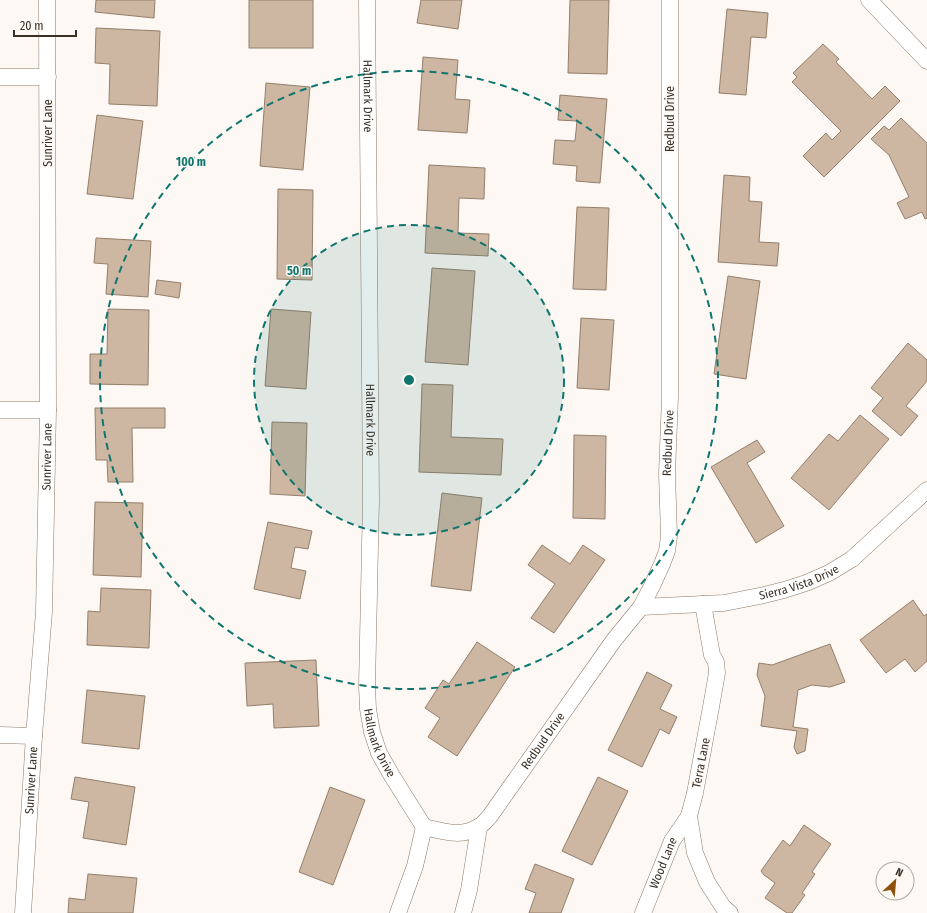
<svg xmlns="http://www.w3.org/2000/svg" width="927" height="913" viewBox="0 0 927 913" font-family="'Fira Sans Condensed',sans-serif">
  <rect width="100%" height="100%" fill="#fdf8f4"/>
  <g fill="#cdb6a2" stroke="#947f6b">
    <polygon points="96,0 155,0 154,18 95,12"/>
    <rect x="249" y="0" width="64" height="48"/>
    <polygon points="421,0 462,0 458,29 417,23"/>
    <polygon points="570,0 609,0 607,74 568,73"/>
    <polygon points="727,9 768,13 766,38 751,37 746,95 719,93"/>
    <polygon points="96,28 160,31 157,106 109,104 110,64 95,63"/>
    <polygon points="823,44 839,59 836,62 872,99 885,86 900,101 824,177 803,156 826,133 832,140 841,131 792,82 797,77 793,73"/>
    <polygon points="423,57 458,60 455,99 470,100 467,133 418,130"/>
    <polygon points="266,83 310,87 303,170 260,166"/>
    <polygon points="560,95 607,99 600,183 576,181 577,166 553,164 555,140 575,141 577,121 558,120"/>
    <polygon points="97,115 143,121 133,199 87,194"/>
    <polygon points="901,118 927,143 927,218 925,219 922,212 905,219 897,203 909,197 889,155 871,139 884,126 889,130"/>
    <polygon points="429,165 485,168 484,199 459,198 458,233 489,234 488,256 425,253"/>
    <polygon points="724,175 750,177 749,201 762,202 759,242 779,243 777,266 718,262"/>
    <polygon points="278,189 313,190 312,280 277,279"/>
    <polygon points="577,207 609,208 606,290 573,289"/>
    <polygon points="96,238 151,241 148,297 106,294 108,264 94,263"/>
    <polygon points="432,268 475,271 468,365 425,362"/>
    <polygon points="728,276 760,281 746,379 714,374"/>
    <polygon points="157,280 181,283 179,298 155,294"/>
    <polygon points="108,309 149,310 148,385 90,384 90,354 107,354"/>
    <polygon points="271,309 311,312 306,389 265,386"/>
    <polygon points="581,318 614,320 609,390 577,388"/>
    <polygon points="908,343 927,360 927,381 906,406 918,416 901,436 872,411 883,398 871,388"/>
    <polygon points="422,384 453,385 451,437 503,439 501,475 419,472"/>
    <polygon points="95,408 165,408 165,428 132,428 133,482 108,482 107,460 96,460"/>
    <polygon points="860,415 889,439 829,510 791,478 829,434 838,441"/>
    <polygon points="272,422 307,423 305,496 270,494"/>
    <polygon points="574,435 606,436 605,519 573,518"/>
    <polygon points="757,440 765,452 747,463 784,526 756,543 711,467"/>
    <polygon points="442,493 482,498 471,591 431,586"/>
    <polygon points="95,502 143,503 141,577 93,575"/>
    <polygon points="268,522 312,531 308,549 295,547 291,568 306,571 300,599 254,589"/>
    <polygon points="542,545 570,564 583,545 605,560 554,633 531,618 555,584 528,565"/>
    <polygon points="101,588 151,590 149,648 87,645 88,611 100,612"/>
    <polygon points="913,600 924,616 927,614 927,661 915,672 905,659 886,673 860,640"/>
    <polygon points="477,642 515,667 457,756 428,737 440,718 425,708 443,680 449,684"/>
    <polygon points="830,644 845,682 830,687 812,685 798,690 793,727 808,729 805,751 797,754 794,747 797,731 761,726 765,696 757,675 759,663 772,665"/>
    <polygon points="316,660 319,726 274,728 273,704 247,706 245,663"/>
    <polygon points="647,672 672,685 660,709 677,717 669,734 660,729 642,767 608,750"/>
    <polygon points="87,690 145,696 139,749 82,743"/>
    <polygon points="75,777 135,787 126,845 83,838 89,802 71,799"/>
    <polygon points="598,777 628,791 592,865 562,851"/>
    <polygon points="330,787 365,800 333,885 299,872"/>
    <polygon points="804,825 831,844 812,872 815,874 802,893 805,895 792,913 787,913 765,898 775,883 764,875 761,871 783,840 790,846"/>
    <polygon points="535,864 574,879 561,913 529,913 536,893 525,889"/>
    <polygon points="88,874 137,878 133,913 68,913 69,898 85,900"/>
  </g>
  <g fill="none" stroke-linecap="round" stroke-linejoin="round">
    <defs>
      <g id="minor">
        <path id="s1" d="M367 0 371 499 367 686 368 709 372 732 379 753 392 776 424 827"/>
        <polyline points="869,0 927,61"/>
        <polyline points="0,77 48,77"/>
        <polyline points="0,410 48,410"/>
        <polyline points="703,604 712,655 716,662 717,673 711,707 695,793 689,816 695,853 707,882 723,907 730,913"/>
        <path id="s2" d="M641 607 724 603 764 595 784 590 806 583 829 573 852 559 927 490"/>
        <polyline points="0,735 34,736"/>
        <path id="s3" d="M424 827C442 831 461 838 478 827 483 825 486 820 490 816L614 640 641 607 652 586 662 564 667 551 669 536 667 473 670 397V0"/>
        <path id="s4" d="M23 913 34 736 44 612 48 410 47 0"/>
        <polyline points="398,913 415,866 424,827"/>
        <polyline points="463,913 469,890 479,827"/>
        <path id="s5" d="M643 913 672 841 689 816"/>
      </g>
    </defs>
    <use href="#minor" stroke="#8e7865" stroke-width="17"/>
    <use href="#minor" stroke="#fff" stroke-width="16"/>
  </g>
  <circle cx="409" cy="380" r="155" fill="#0f766e" fill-opacity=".12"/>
  <g fill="none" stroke="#0f766e" stroke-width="2" stroke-dasharray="7 5">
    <circle cx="409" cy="380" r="155"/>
    <circle cx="409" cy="380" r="309"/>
  </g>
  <g text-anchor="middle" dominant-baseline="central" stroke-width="3" stroke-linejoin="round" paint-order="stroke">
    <g font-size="12" fill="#393027" stroke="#fdf8f4">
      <text stroke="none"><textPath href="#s1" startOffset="96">Hallmark Drive</textPath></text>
      <text transform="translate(670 119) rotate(-90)">Redbud Drive</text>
      <text transform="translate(48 133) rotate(-90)">Sunriver Lane</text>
      <text stroke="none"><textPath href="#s1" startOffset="420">Hallmark Drive</textPath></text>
      <text stroke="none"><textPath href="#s3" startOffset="500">Redbud Drive</textPath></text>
      <text stroke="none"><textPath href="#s4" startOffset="457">Sunriver Lane</textPath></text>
      <text stroke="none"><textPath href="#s2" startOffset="161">Sierra Vista Drive</textPath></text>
      <text stroke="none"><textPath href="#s1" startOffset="745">Hallmark Drive</textPath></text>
      <text stroke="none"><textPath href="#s3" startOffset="164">Redbud Drive</textPath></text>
      <text transform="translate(701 763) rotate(-79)">Terra Lane</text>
      <text stroke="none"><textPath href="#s4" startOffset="133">Sunriver Lane</textPath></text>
      <text stroke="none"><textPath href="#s5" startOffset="54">Wood Lane</textPath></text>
    </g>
  </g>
  <circle cx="409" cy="380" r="6" fill="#0f766e" stroke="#fdf8f4" stroke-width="2"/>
  <g font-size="12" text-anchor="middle" font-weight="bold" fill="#0f766e" stroke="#fdf8f4" stroke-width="3" stroke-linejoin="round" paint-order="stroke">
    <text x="191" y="166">100 m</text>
    <text x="299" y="275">50 m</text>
  </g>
  <g transform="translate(895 881) rotate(26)"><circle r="19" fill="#fdf8f4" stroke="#afa8a2"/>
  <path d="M0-3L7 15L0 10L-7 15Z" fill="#8c520b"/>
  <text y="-6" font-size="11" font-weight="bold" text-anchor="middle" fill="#393027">N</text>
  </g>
  <path d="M14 30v6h62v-6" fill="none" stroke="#393027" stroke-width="2"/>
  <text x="20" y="30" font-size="12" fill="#393027" stroke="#fdf8f4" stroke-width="3" paint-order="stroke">20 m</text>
</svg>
